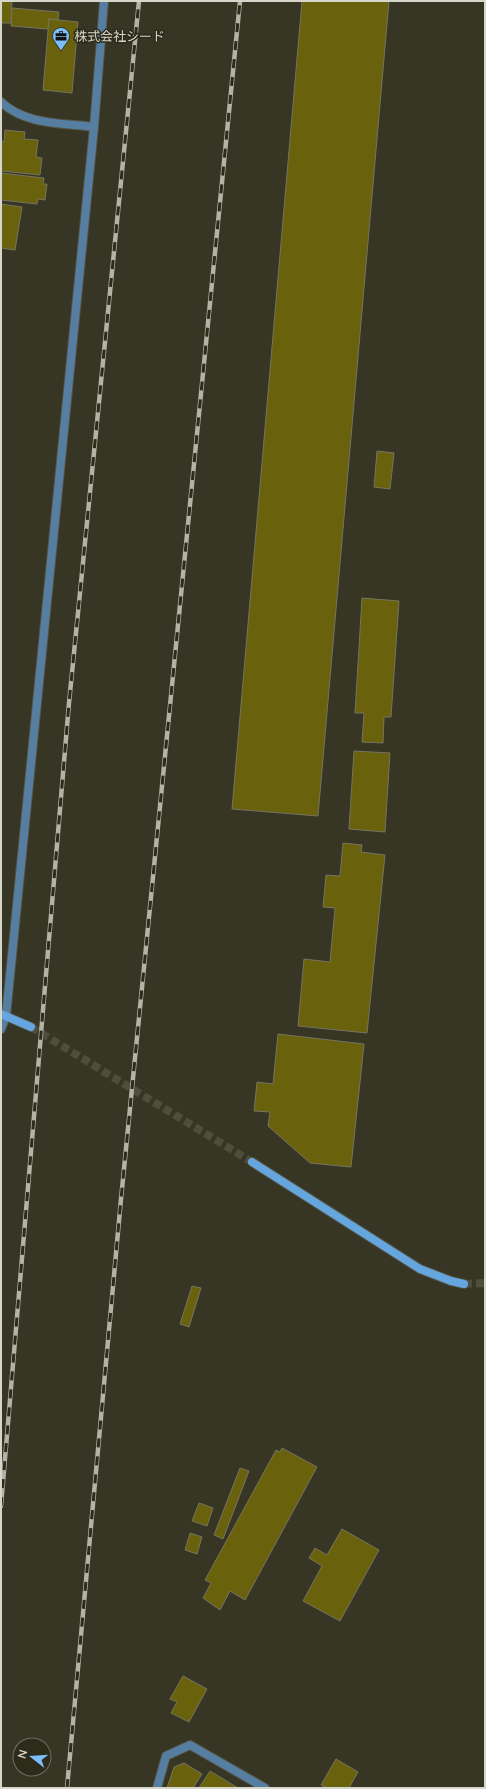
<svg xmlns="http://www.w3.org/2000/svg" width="486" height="1789" viewBox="0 0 486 1789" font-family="Lato,'Noto Sans JP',sans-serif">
  <rect width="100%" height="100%" fill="#373523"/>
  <g fill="#6a610d" stroke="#767461">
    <polygon points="1,1 12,1 11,23 1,23 1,26"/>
    <polygon points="302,1 389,1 318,816 232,809"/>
    <polygon points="12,8 59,12 58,20 49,19 48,29 11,26"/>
    <polygon points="49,19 78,22 72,93 43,90"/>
    <polygon points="5,130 25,132 24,139 38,140 36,157 42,158 40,175 1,171 1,141 4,142"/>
    <polygon points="1,173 44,178 43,184 47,184 45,200 38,199 37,204 1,200"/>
    <polygon points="1,204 22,207 15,250 1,248"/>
    <polygon points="377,451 394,453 390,489 374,487"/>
    <polygon points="362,598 399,601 391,717 384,717 383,743 362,742 364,713 355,713"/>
    <polygon points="354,751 390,753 385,832 349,829"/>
    <polygon points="343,843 362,845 361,852 385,855 367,1033 298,1026 304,959 330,962 335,908 323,907 326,875 340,876"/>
    <polygon points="278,1034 364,1044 351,1167 310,1163 268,1126 270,1112 254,1111 257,1082 273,1084"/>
    <polygon points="192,1286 201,1288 189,1327 180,1324"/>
    <polygon points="282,1448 317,1467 245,1600 230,1591 220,1610 203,1598 211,1583 205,1580 276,1450 280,1452"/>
    <polygon points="240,1468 249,1471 223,1539 214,1535"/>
    <polygon points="199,1503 213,1508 207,1526 192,1521"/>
    <polygon points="342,1529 379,1550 340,1621 303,1601 322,1566 309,1558 315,1548 327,1555"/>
    <polygon points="190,1533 202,1537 197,1554 185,1550"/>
    <polygon points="183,1676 207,1689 189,1722 171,1713 177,1702 170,1699"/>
    <polygon points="336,1759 358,1772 349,1788 327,1788 321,1785"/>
    <polygon points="184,1763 202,1774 193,1788 167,1788 174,1767"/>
    <polygon points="210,1771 238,1788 199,1788"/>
  </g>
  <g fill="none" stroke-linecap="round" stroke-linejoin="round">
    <g stroke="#4f4d3c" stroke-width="8" stroke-dasharray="8 4" stroke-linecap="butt">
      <polyline points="31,1027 252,1162"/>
      <polyline points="464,1284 485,1283"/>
    </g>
    <defs>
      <g id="street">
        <path d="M1 102C25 125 63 123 94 127"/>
        <polyline points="1,1029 6,1016 94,127 104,1"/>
        <polyline points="157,1788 166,1756 190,1745 265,1788"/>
      </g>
      <g id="secondary">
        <polyline points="1,1014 31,1027"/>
        <polyline points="252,1162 420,1269 451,1281 464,1284"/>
      </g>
    </defs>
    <use href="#street" stroke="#545241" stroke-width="10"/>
    <use href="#secondary" stroke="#545241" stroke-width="10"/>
    <use href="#street" stroke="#567ea1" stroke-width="8"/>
    <use href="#secondary" stroke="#65a6df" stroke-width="8"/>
    <defs>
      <g id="rail">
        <polyline points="1,1506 69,703 139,1"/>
        <polyline points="67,1788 121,1199 240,1"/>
      </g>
    </defs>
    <use href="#rail" stroke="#b4b3a6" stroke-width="4.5"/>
    <use href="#rail" stroke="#2d2b1a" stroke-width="3" stroke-dasharray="9" stroke-linecap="butt"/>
  </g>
  <defs>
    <symbol id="office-pin" viewBox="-11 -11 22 30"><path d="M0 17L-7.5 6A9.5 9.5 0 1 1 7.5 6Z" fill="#7cbef9" stroke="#2d2b1a"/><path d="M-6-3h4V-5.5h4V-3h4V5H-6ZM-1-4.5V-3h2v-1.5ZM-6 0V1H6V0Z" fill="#111"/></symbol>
  </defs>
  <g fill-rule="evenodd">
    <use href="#office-pin" x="51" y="26" width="20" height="27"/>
  </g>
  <g text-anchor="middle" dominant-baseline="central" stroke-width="3" stroke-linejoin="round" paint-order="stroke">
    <g font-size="13" fill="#d7d6cb" stroke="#2d2b1a" text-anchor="start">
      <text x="74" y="36">株式会社シード</text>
    </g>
  </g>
  <rect width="486" height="1789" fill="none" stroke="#d7d6cb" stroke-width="4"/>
  <g transform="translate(32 1757) rotate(287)"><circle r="19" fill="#2d2b1a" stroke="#716f61"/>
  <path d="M0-3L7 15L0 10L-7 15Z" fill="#7cbef9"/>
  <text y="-6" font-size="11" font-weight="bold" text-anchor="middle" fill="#d7d6cb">N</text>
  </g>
</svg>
